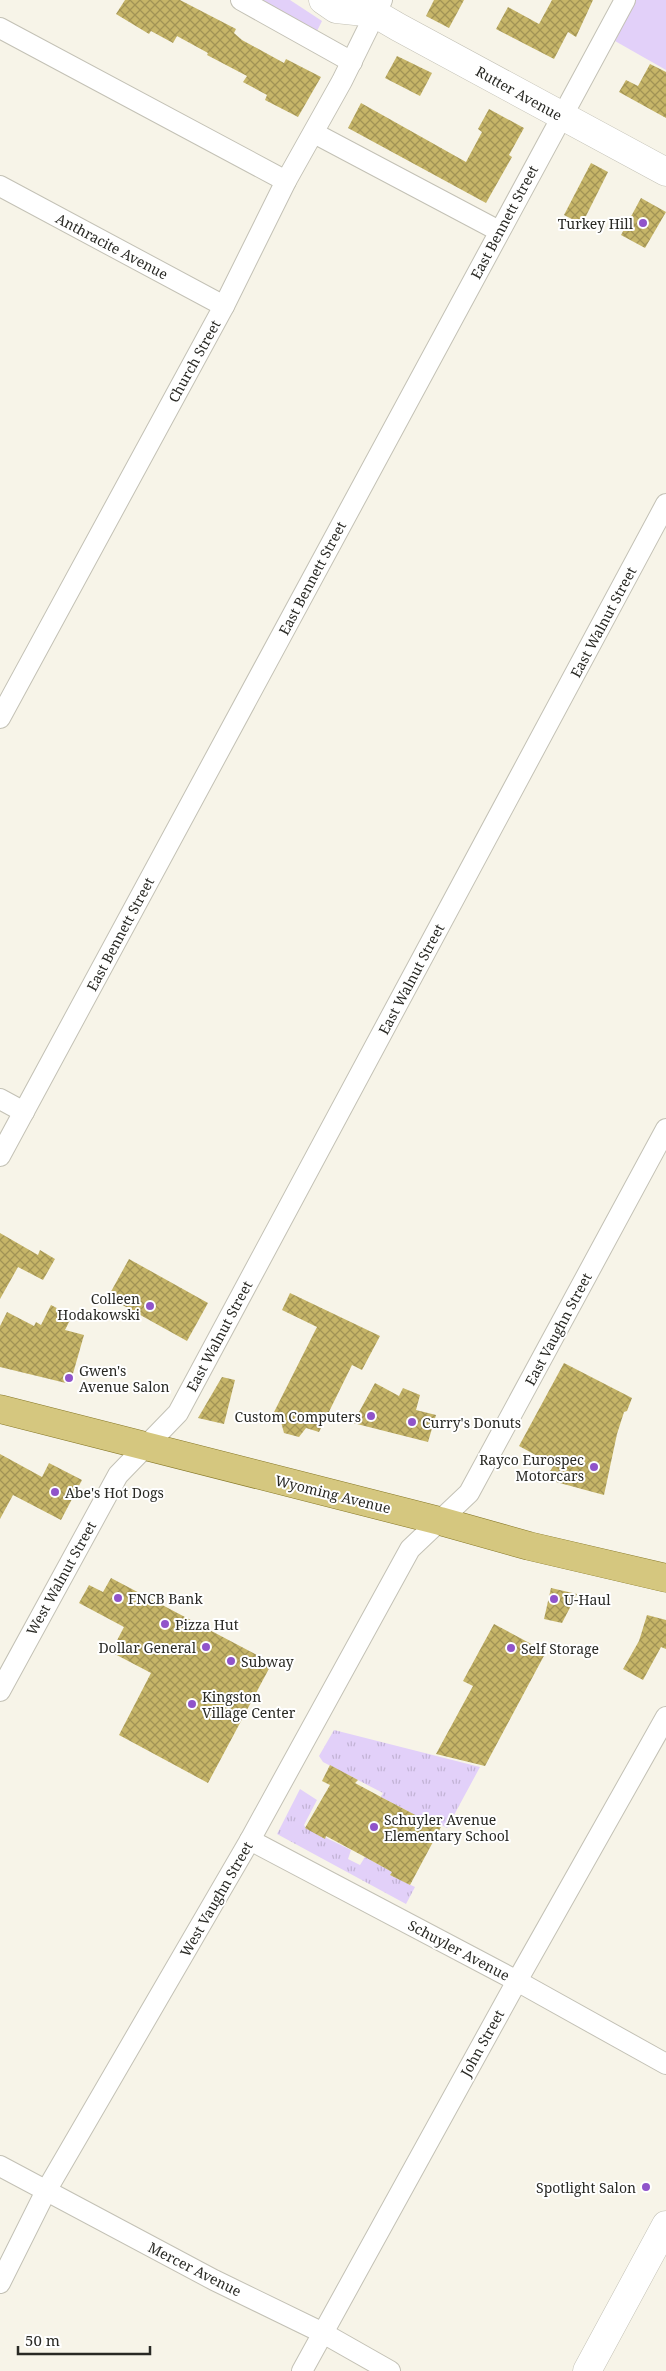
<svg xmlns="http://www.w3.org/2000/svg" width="666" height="2371" viewBox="0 0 666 2371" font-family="'Noto Serif',serif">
  <defs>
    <pattern id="park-tufts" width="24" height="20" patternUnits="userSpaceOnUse" patternTransform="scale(1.25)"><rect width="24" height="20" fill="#e2d0f9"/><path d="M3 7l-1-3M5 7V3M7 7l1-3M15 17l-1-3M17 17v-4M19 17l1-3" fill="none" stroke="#c2b3d5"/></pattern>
    <pattern id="building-cross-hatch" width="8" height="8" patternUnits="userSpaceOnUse" patternTransform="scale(1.25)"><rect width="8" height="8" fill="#c6b568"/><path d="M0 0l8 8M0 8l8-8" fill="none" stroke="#a19355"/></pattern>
  </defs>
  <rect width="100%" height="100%" fill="#f7f4e8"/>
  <g fill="#e2d0f9">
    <polygon points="255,0 290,0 322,21 316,33"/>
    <polygon points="636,0 666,0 666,70 615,41"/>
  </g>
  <g fill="url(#park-tufts)">
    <polygon points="334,1730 480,1767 447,1828 422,1815 421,1818 381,1797 383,1793 323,1762 319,1756"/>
    <polygon points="300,1789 317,1800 304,1825 306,1828 351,1850 348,1859 360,1865 365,1857 392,1872 390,1875 415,1887 406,1904 277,1834"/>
  </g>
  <g fill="url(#building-cross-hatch)">
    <polygon points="125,0 180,0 236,29 234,33 242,40 284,63 286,59 321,77 298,117 265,100 267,95 243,82 247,76 207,55 208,53 177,36 173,43 151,31 149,34 116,14"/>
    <polygon points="434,0 464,0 449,28 426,16"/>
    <polygon points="552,0 593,0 576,37 568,32 554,59 496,29 508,7 539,24"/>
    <polygon points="397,56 432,73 420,96 385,78"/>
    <polygon points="650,64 666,72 666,118 619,92 626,80 638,86"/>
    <polygon points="361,103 466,162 482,132 478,129 489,109 524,128 509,155 512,157 486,203 348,128"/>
    <polygon points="591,163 608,172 582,224 564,215"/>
    <polygon points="641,198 666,212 645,248 621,235"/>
    <polygon points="0,1233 38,1255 40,1250 55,1259 43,1280 18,1267 0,1299"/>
    <polygon points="129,1259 208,1303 187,1341 108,1297"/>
    <polygon points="290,1293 380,1336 362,1370 352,1365 319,1432 306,1428 299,1437 284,1433 281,1422 270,1420 317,1327 282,1310"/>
    <polygon points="51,1305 72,1316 65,1330 84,1335 70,1384 0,1367 0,1326 7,1312 34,1326 36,1322 41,1325"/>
    <polygon points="564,1363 632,1398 627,1411 624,1412 617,1434 604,1495 545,1479 554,1465 519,1446"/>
    <polygon points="222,1377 235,1380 224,1424 198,1418"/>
    <polygon points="375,1383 399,1396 403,1388 420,1395 416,1410 436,1415 428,1442 353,1423"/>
    <polygon points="0,1454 42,1477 49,1463 82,1480 61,1520 13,1495 0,1519"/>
    <polygon points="111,1578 272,1663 208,1783 119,1735 151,1673 111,1652 124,1627 79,1603 89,1585 103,1592"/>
    <polygon points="551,1588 577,1594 562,1623 544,1619"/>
    <polygon points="647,1615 666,1620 666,1649 661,1647 643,1680 623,1669 639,1641"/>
    <polygon points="494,1624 546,1652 485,1766 436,1754 473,1686 463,1681"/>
    <polygon points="330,1765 358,1780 355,1783 381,1797 421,1818 422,1815 442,1825 410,1885 390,1875 392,1872 365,1857 326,1836 325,1839 305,1828 330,1785 322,1781"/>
  </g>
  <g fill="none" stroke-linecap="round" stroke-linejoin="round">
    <defs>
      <g id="street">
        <polyline points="241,0 352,62"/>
        <polyline points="0,28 286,181"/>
        <polyline points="314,133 499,231"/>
        <polyline points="0,186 224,306"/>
        <polyline points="0,718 224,306 286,181 342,81 382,0"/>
        <polyline points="0,1099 24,1112"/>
        <polyline points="0,1156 625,0"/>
        <polyline points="0,1691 118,1475 178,1413 666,504"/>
        <polyline points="250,1840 517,1981 666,2064"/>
        <polyline points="0,2166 214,2280 323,2333 390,2371"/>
        <polyline points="0,2283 46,2191 250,1840 410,1549 469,1493 666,1129"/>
        <polyline points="302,2371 517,1981 666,1717"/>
      </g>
      <g id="secondary">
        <polyline points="323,0 336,9 374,13"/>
        <polyline points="358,0 374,13 398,27 666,172"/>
        <polyline points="587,2371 666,2225"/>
      </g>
      <polyline id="primary" points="0,1409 440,1521 529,1546 666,1578"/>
    </defs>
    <use href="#street" stroke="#c3c1b5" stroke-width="22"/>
    <use href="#secondary" stroke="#c3c1b5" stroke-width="29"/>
    <use href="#primary" stroke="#877828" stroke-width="29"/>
    <use href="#street" stroke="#fff" stroke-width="20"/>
    <use href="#secondary" stroke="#fff" stroke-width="28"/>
    <use href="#primary" stroke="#d5c77f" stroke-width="28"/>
  </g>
  <g fill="#9054ca" stroke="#fff" stroke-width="2">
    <circle cx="643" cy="223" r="5"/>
    <circle cx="150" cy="1306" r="5"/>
    <circle cx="69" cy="1378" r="5"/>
    <circle cx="371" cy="1416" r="5"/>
    <circle cx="412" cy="1422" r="5"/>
    <circle cx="594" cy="1467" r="5"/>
    <circle cx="55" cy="1492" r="5"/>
    <circle cx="118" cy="1598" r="5"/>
    <circle cx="554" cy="1599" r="5"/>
    <circle cx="165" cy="1624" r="5"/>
    <circle cx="206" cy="1647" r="5"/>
    <circle cx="511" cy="1648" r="5"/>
    <circle cx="231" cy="1661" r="5"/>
    <circle cx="192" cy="1704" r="5"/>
    <circle cx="374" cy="1827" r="5"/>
    <circle cx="646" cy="2187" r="5"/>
  </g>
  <g text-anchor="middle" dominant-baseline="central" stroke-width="4" stroke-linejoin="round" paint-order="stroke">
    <g font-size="14" fill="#292924" stroke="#fff">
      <text transform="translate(519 93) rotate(29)">Rutter Avenue</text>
      <text transform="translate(504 222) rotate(-62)">East Bennett Street</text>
      <text transform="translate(112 246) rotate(28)">Anthracite Avenue</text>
      <text transform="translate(194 361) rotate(-61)">Church Street</text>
      <text transform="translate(312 578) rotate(-62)">East Bennett Street</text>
      <text transform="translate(603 622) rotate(-62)">East Walnut Street</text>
      <text transform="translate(120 934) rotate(-62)">East Bennett Street</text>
      <text transform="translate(411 979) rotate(-62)">East Walnut Street</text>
      <text transform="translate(558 1329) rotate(-62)">East Vaughn Street</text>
      <text transform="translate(219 1336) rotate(-62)">East Walnut Street</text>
      <text transform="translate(333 1494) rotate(14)">Wyoming Avenue</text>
      <text transform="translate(61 1578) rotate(-61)">West Walnut Street</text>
      <text transform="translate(216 1899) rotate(-60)">West Vaughn Street</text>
      <text transform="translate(459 1950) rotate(28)">Schuyler Avenue</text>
      <text transform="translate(482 2043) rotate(-61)">John Street</text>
      <text transform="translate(195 2269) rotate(27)">Mercer Avenue</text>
    </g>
    <g font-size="14" fill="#292924" stroke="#fff" text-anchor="start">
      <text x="633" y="223" text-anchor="end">Turkey Hill</text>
      <text x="140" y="1298" text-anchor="end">Colleen<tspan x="140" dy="16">Hodakowski</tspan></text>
      <text x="79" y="1370">Gwen's<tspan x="79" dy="16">Avenue Salon</tspan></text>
      <text x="361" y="1416" text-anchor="end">Custom Computers</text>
      <text x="422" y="1422">Curry's Donuts</text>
      <text x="584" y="1459" text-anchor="end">Rayco Eurospec<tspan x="584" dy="16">Motorcars</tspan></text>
      <text x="65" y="1492">Abe's Hot Dogs</text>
      <text x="128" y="1598">FNCB Bank</text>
      <text x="564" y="1599">U-Haul</text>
      <text x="175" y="1624">Pizza Hut</text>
      <text x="196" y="1647" text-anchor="end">Dollar General</text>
      <text x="521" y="1648">Self Storage</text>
      <text x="241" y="1661">Subway</text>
      <text x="202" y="1696">Kingston<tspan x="202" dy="16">Village Center</tspan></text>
      <text x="384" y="1819">Schuyler Avenue<tspan x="384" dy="16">Elementary School</tspan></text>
      <text x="636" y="2187" text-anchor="end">Spotlight Salon</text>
    </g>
  </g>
  <path d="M18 2346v8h132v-8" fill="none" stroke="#292924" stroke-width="2.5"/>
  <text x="25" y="2346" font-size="15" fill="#292924" stroke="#ffffff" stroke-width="4" paint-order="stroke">50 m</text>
</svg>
